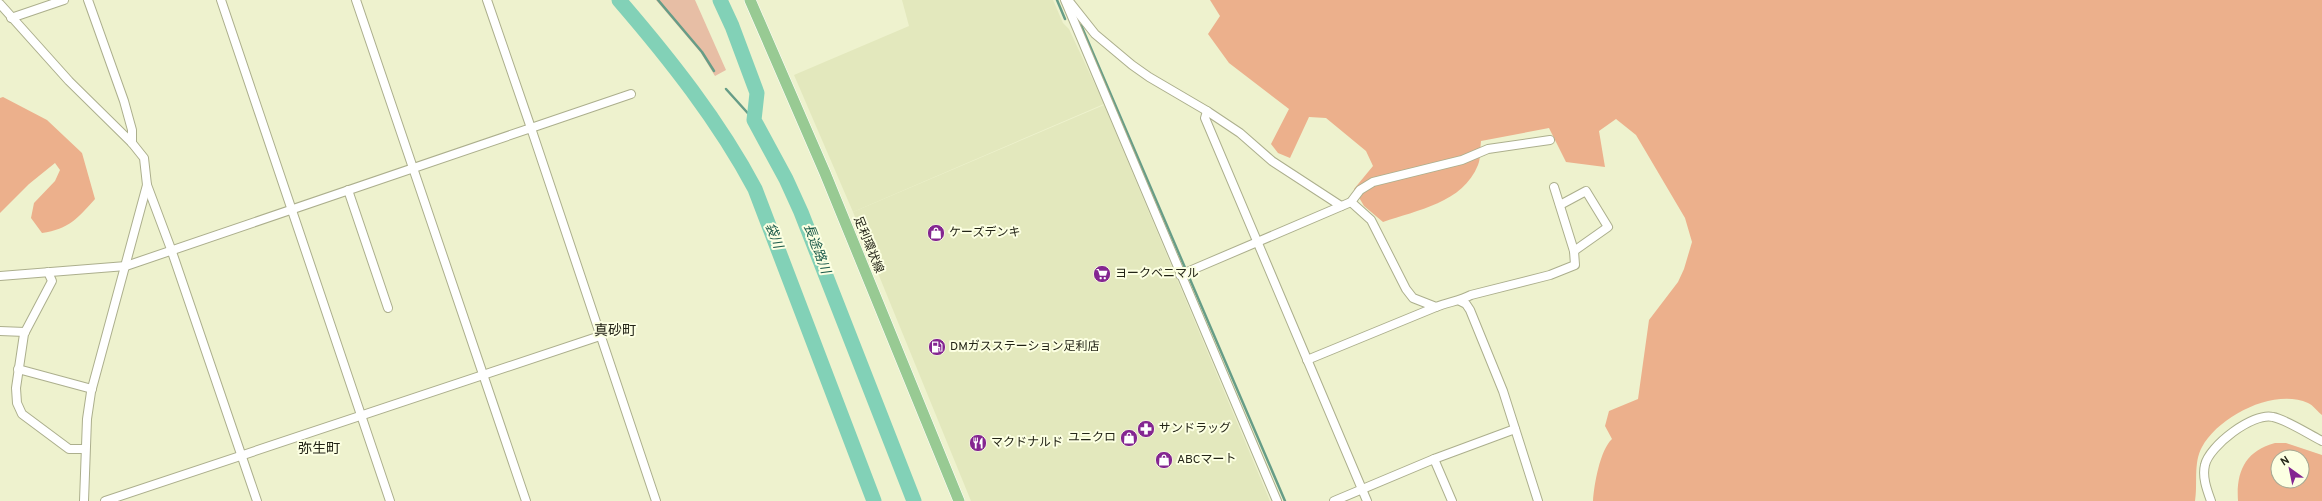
<svg xmlns="http://www.w3.org/2000/svg" width="2322" height="501" viewBox="0 0 2322 501" font-family="Overpass,'Noto Sans JP',sans-serif">
  <rect width="100%" height="100%" fill="#eef2ce"/>
  <g fill="#e3e8bd">
    <polygon points="902,0 1053,0 1063,23 1069,29 1104,104 853,212 794,75 909,26"/>
    <polygon points="1104,105 1109,117 1270,501 971,501 853,212"/>
  </g>
  <polygon fill="#e7bea5" points="656,0 695,0 726,70 715,76 701,53"/>
  <g fill="#ecb08c" fill-rule="evenodd">
    <path d="M1210 0H2322V415C2318 412 2313 405 2308 403 2274 388 2219 416 2202 447 2193 463 2198 484 2195 501H1593C1594 485 1600 450 1612 439L1605 426 1609 411 1638 399 1649 320 1678 282 1684 269 1692 242 1685 218 1636 135 1616 119 1599 131 1605 167 1566 162 1549 128 1481 141C1480 148 1481 158 1478 165 1463 203 1417 210 1383 222L1364 206 1354 189 1373 166 1366 151 1326 118 1309 117 1290 158 1278 153 1271 144 1289 109 1229 63 1208 34 1220 16Z"/>
    <path d="M3 97 47 120 82 153 95 199C78 218 69 229 42 233L31 218 34 203 55 181 60 170 55 163 29 184 0 213V98Z"/>
    <path d="M2275 443H2286L2322 455V501H2238C2236 472 2245 451 2275 443ZM2278 457H2302V481H2278Z"/>
  </g>
  <g fill="none" stroke-linecap="round" stroke-linejoin="round">
    <g stroke="#669d87" stroke-width="2.5">
      <polyline points="658,0 702,52 714,71"/>
      <polyline points="1057,0 1065,19"/>
      <polyline points="1081,25 1285,501"/>
      <polyline points="726,89 754,120"/>
    </g>
    <g stroke="#82d1b7" stroke-width="15">
      <path d="M619 0C669 58 719 121 755 189L874 501"/>
      <polyline points="720,0 732,26 757,93 754,120 786,179 801,212 914,501"/>
    </g>
    <defs>
      <g id="minor">
        <polyline points="88,0 124,101 132,130 132,143"/>
        <polyline points="221,0 390,501"/>
        <polyline points="356,0 526,501"/>
        <polyline points="487,0 531,128 631,94"/>
        <polyline points="1065,0 1277,501"/>
        <polyline points="1068,0 1095,34 1132,65 1149,77 1207,111 1240,133 1272,161 1341,206"/>
        <polyline points="0,4 69,81 132,143 144,158 147,185 91,392 87,419 84,501"/>
        <polyline points="11,18 64,0"/>
        <polyline points="1207,111 1205,118 1367,501"/>
        <polyline points="147,185 171,249 257,501"/>
        <polyline points="348,190 388,308"/>
        <path d="M1351 202 1371 220 1406 289 1413 298 1436 307C1448 302 1460 301 1471 295L1550 275 1575 265 1574 251 1554 187"/>
        <polyline points="1560,205 1586,191 1608,227 1574,251"/>
        <polyline points="48,272 52,281 24,334 16,388 17,403 22,414 69,449 85,449"/>
        <polyline points="1180,275 1351,202 1360,190 1373,182 1462,160 1488,149 1550,140"/>
        <polyline points="0,276 126,266 531,128 656,501"/>
        <polyline points="1460,301 1466,304 1470,310 1503,391 1538,501"/>
        <polyline points="0,331 25,332"/>
        <polyline points="1307,360 1436,307"/>
        <polyline points="18,369 92,389"/>
        <polyline points="1434,459 1452,501"/>
        <polyline points="105,501 600,336"/>
        <polyline points="1334,501 1434,459 1515,429"/>
        <path d="M2211 501C2207 490 2202 477 2205 465 2209 446 2253 412 2273 417 2285 419 2310 435 2322 441"/>
      </g>
      <polyline id="major" points="750,0 825,173 959,501"/>
    </defs>
    <use href="#minor" stroke="#acaf8d" stroke-width="10"/>
    <use href="#major" stroke="#fff" stroke-width="12"/>
    <use href="#minor" stroke="#fff" stroke-width="8"/>
    <use href="#major" stroke="#98ca93" stroke-width="11"/>
  </g>
  <defs>
    <symbol id="shop-disc" viewBox="-11 -11 22 22"><circle r="9.5" fill="#842691" stroke="#fcffe2"/><path d="M-5-2.5h2.3a2.7 3.5 0 0 1 5.4 0H5L5.5 6h-11ZM-1.5-2.5h3a1.5 2.3 0 0 0-3 0Z" fill="#fff"/></symbol>
    <symbol id="supermarket-disc" viewBox="-11 -11 22 22"><circle r="9.5" fill="#842691" stroke="#fcffe2"/><path d="M-6-5.5h2.5l.6 2H6L4.5 2H-2.5L-4.4-4H-6ZM-1.5 3.2a1.3 1.3 0 1 0 .1 0ZM3 3.2a1.3 1.3 0 1 0 .1 0Z" fill="#fff"/></symbol>
    <symbol id="fuel-disc" viewBox="-11 -11 22 22"><circle r="9.5" fill="#842691" stroke="#fcffe2"/><path d="M-5.5-6h7V0h2V4h1.3V-2.5L3-4.5l.8-.8L6-3V5H2.5V1h-1V6h-7ZM-4.2-4.7v3.2H.2V-4.7Z" fill="#fff"/></symbol>
    <symbol id="pharmacy-disc" viewBox="-11 -11 22 22"><circle r="9.5" fill="#842691" stroke="#fcffe2"/><path d="M-2-6h4v4h4v4h-4v4h-4v-4h-4v-4h4Z" fill="#fff"/></symbol>
    <symbol id="restaurant-disc" viewBox="-11 -11 22 22"><circle r="9.5" fill="#842691" stroke="#fcffe2"/><path d="M-5-6h1v4h1v-4h1v4h1v-4h1v5L-1.5 .5V6h-2V.5L-5-1ZM5-6V6H3V1.5H1.5Q1.5-4 5-6Z" fill="#fff"/></symbol>
  </defs>
  <g fill-rule="evenodd">
    <use href="#shop-disc" x="926" y="223" width="20" height="20"/>
    <use href="#supermarket-disc" x="1092" y="264" width="20" height="20"/>
    <use href="#fuel-disc" x="927" y="337" width="20" height="20"/>
    <use href="#pharmacy-disc" x="1136" y="419" width="20" height="20"/>
    <use href="#shop-disc" x="1119" y="428" width="20" height="20"/>
    <use href="#restaurant-disc" x="968" y="433" width="20" height="20"/>
    <use href="#shop-disc" x="1154" y="450" width="20" height="20"/>
  </g>
  <g text-anchor="middle" dominant-baseline="central" stroke-width="4" stroke-linejoin="round" paint-order="stroke">
    <g font-size="12" fill="#232417" stroke="#fcffe2" text-anchor="start">
      <text x="949" y="233">ケーズデンキ</text>
      <text x="1115" y="274">ヨークベニマル</text>
      <text x="950" y="347">DMガスステーション足利店</text>
      <text x="1159" y="429">サンドラッグ</text>
      <text x="1116" y="438" text-anchor="end">ユニクロ</text>
      <text x="991" y="443">マクドナルド</text>
      <text x="1177" y="460">ABCマート</text>
    </g>
    <g font-size="12" fill="#232417" stroke="#fcffe2">
      <text transform="translate(868 245) rotate(68)">足利環状線</text>
    </g>
    <g font-size="13" font-style="italic" fill="#1d5c4b" stroke="#fcffe2">
      <text transform="translate(773 236) rotate(69)">袋川</text>
      <text transform="translate(816 249) rotate(69)">長途路川</text>
    </g>
    <g font-size="14" fill="#232417" stroke="#fcffe2">
      <text x="615" y="331">真砂町</text>
      <text x="319" y="449">弥生町</text>
    </g>
  </g>
  <g transform="translate(2290 469) rotate(327)"><circle r="19" fill="#fcffe2" stroke="#a5a791"/>
  <path d="M0-3L7 15L0 10L-7 15Z" fill="#842691"/>
  <text y="-6" font-size="11" font-weight="bold" text-anchor="middle" fill="#232417">N</text>
  </g>
</svg>
